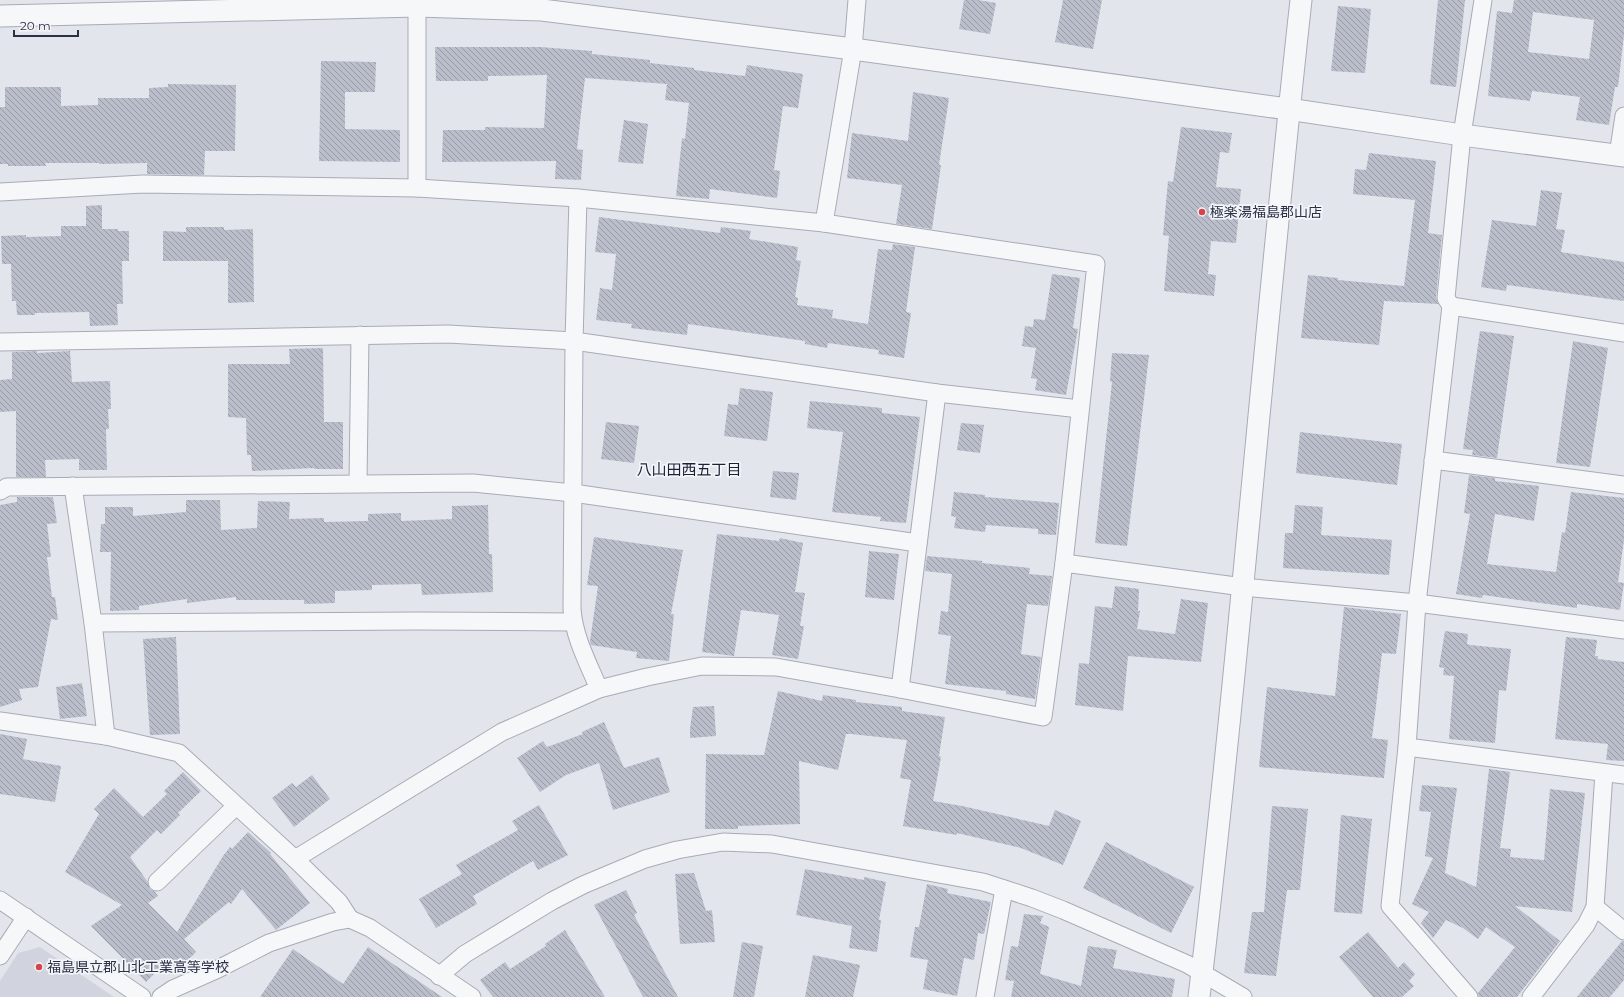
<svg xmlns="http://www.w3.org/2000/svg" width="1624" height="997" viewBox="0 0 1624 997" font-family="Montserrat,'Noto Sans JP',sans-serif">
  <defs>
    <pattern id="building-back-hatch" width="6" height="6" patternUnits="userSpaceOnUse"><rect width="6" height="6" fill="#babeca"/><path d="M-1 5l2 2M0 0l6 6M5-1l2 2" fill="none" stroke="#979ba6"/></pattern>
  </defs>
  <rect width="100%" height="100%" fill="#e3e5ec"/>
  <polygon fill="#d1d4de" points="40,947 114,997 0,997 0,981 18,953"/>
  <g fill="url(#building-back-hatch)" fill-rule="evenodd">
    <polygon points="964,0 978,0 996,3 990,34 959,29"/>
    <polygon points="1063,0 1102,0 1093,49 1055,42"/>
    <polygon points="1438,0 1465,0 1456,87 1430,84"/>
    <path d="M1514 0H1624V35L1618 87H1615L1609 125 1576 120 1580 97 1532 91 1530 101 1488 96 1497 11 1512 13ZM1533 12 1594 20 1589 59 1528 52Z"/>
    <polygon points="1338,6 1371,9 1365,73 1331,71"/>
    <polygon points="435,47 540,47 592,51 592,54 650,60 650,63 694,68 694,70 745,76 747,65 803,74 798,108 783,106 774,170 780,171 777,198 710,189 709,199 676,196 682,138 685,139 689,103 665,100 667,84 585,78 577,149 583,150 581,180 555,179 556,161 442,162 443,130 485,130 485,127 544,128 547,75 488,76 488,81 436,81"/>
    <polygon points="321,61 376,62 375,92 345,92 345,129 400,130 400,162 319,161"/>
    <polygon points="168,84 236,85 235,151 205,151 204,175 147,174 147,163 99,164 99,163 45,163 46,166 8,166 8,164 0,164 0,107 5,107 5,87 61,87 61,106 98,105 98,98 149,98 149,88 168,87"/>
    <polygon points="913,92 949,98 939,165 941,165 932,229 896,224 902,185 847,178 852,133 908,141"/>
    <polygon points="624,120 648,124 643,164 618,162"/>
    <polygon points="1181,127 1232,133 1229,153 1220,152 1216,187 1241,189 1236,243 1211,241 1208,274 1216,275 1214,296 1164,291 1169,236 1163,235 1168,181 1173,182"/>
    <polygon points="1369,153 1436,161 1428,233 1442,235 1436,297 1438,304 1384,301 1379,345 1301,338 1308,275 1338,278 1338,280 1404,286 1415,200 1353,194 1355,169 1366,170"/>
    <polygon points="1541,190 1562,193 1556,229 1565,230 1561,252 1624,262 1624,301 1507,285 1506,291 1481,287 1492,220 1536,226"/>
    <polygon points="102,205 102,229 118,229 118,231 129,231 129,261 122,261 123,304 117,304 118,325 90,326 89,312 35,313 35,315 17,315 16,301 12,301 11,264 2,264 1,236 26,235 26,237 61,236 61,226 86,226 86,206"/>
    <polygon points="599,217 720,233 721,227 751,231 749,239 798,247 796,260 801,261 795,297 798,298 797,305 833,310 832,318 868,324 878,249 892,250 893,244 915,247 906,312 911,313 904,358 878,354 879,350 828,343 827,348 805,344 805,341 688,324 687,335 631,328 632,324 596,320 600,288 612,290 616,254 595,252"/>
    <polygon points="186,227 224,227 224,230 253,229 254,302 228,303 228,261 163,261 163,231 186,232"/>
    <polygon points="1052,274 1080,278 1073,328 1078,329 1066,395 1035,390 1037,379 1031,378 1036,348 1022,346 1025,326 1033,327 1034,319 1045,320"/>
    <polygon points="1480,331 1514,336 1497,458 1472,455 1473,450 1463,449"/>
    <polygon points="1573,341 1608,348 1590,467 1556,463"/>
    <polygon points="323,348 324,422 343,422 343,469 314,469 314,468 252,471 251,455 247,455 246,418 228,417 228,364 290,364 289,349"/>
    <polygon points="37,351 37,353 70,351 72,382 110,381 111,409 108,409 109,429 106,429 107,470 79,470 79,459 45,460 46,477 16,477 16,411 0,412 0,380 12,379 12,352"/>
    <polygon points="1112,353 1149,355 1127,546 1095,543 1112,382 1110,381"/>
    <polygon points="740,388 773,392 767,441 724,436 728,404 738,405"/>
    <polygon points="810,401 882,408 882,413 920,417 906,523 880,521 881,517 832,512 843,432 807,428"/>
    <polygon points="606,422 639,426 634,463 601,459"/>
    <polygon points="961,423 984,425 980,453 957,450"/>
    <polygon points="1300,432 1402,444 1397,485 1296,473"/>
    <polygon points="773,471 799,473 796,500 770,497"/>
    <polygon points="1469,475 1495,478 1495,481 1539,486 1534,521 1495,514 1487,564 1556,572 1562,532 1565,533 1571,492 1624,498 1624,540 1618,582 1624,583 1620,610 1577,604 1577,608 1483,595 1482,598 1456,594 1470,514 1464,513"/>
    <polygon points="954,492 985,495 985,497 1059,503 1056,535 1038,534 1038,529 986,525 985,532 954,528 956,517 951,516"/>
    <polygon points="17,497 53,497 57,523 47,524 51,557 47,557 52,597 55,597 58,620 51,619 38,687 19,689 22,700 0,707 0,505 17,502"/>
    <polygon points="186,500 220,500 221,530 257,528 258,501 290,502 289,519 324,518 324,522 368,521 368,514 401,513 401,521 452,519 452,506 488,505 489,554 492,554 493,592 422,595 421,584 372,585 372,590 335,591 335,603 304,604 304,600 236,600 236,597 187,603 187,599 139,606 139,610 110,611 111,552 100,552 101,524 105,524 105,507 133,507 133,516 186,512"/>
    <polygon points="1295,505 1323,507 1321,535 1392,540 1389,575 1283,568 1285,533 1293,533"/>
    <polygon points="717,534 779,541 780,538 803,543 795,592 805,593 800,626 804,626 798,659 772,655 779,615 741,610 734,656 702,652"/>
    <polygon points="594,537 683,550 671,614 674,614 669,661 636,658 637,652 591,645 590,641 598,586 587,585"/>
    <polygon points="869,551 899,554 894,600 865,597"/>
    <polygon points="927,556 982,561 982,563 1030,568 1029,574 1052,576 1048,606 1027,604 1021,654 1041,657 1035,699 1006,694 1006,691 945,684 951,636 938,634 941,611 948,612 952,574 925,571"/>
    <polygon points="1115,586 1139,589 1138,611 1140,611 1137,629 1175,634 1181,599 1208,603 1201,662 1128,656 1123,711 1075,705 1079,663 1089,664 1095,606 1112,608"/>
    <polygon points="1344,607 1401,614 1396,654 1382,653 1376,706 1372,738 1388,740 1384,778 1259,767 1267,687 1335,696"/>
    <polygon points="1445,631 1468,634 1467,644 1470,645 1511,649 1506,691 1499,690 1495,743 1449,739 1454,676 1443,675 1444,668 1439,667"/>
    <polygon points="176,637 180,734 150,735 143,639"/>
    <polygon points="1566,637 1597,640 1595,656 1598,656 1598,659 1624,662 1624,761 1606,760 1608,744 1555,739"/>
    <polygon points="82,683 87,716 60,719 56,687"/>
    <polygon points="778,691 822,701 823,695 856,700 856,702 902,707 902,711 945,717 939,756 941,757 933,801 962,806 1049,826 1055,810 1081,821 1063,865 1021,848 957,833 957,835 903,826 911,780 900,778 907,740 851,734 846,734 838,770 799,761 800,824 738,826 738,829 705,829 706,754 764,755"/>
    <polygon points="714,706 716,736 690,738 690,729 693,707"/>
    <polygon points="604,722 624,768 659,757 670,792 613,810 599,763 566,775 540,792 517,758 543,741 547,747 583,734 582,732"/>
    <polygon points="0,734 27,739 23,759 61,766 55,802 0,794"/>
    <polygon points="1489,769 1510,772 1500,848 1511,849 1510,857 1544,860 1550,789 1585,793 1572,912 1515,906 1560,941 1517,997 1479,997 1478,993 1515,947 1486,927 1478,939 1463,928 1446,920 1433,938 1421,923 1429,912 1412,904 1433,858 1425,856 1431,812 1419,811 1422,785 1457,788 1445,873 1476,887"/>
    <polygon points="183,772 201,791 178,813 180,815 161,834 157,830 130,857 147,881 150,889 155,892 158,896 148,903 177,932 223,856 230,847 232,849 248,832 271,853 270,854 310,903 276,930 242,889 231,904 229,902 184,939 196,952 178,970 168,960 146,982 91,926 122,905 65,872 99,814 94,809 114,788 143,817 167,794 164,791"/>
    <polygon points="312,775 330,799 294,827 272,798 292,783 296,787"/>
    <polygon points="539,805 568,855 538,870 533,861 473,896 477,904 436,928 419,899 462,874 456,865 518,830 512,821"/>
    <polygon points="1272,806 1308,809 1300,890 1287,890 1276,976 1244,973 1252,912 1264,912"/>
    <polygon points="1341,815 1372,819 1362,914 1334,912"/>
    <polygon points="1106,842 1194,887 1171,933 1083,888"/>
    <polygon points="805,869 864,880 864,877 886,882 879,920 881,920 877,952 849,948 852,926 796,915"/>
    <polygon points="694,873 706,911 712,910 715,942 680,944 675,874"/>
    <polygon points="927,884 948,889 947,893 991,902 984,934 978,933 974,960 964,958 957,996 923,989 928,960 910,957 915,927 919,927"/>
    <polygon points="626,890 637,913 634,915 678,997 643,997 594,905"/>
    <polygon points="1024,914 1043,916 1040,923 1049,927 1040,974 1081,986 1088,946 1117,950 1113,968 1175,979 1172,997 1011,997 1014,981 1005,980 1011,946 1018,947"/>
    <polygon points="565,930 605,997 493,997 480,980 505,962 510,969 546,946 545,944"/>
    <polygon points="1368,932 1398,968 1404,962 1415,974 1409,981 1414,986 1402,997 1373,997 1339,957"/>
    <polygon points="1622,941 1624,941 1624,980 1610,997 1577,997"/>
    <polygon points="742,942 763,946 754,997 733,997"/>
    <polygon points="368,947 442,997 260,997 293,949 343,984"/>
    <polygon points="813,955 860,965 853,997 805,997"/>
  </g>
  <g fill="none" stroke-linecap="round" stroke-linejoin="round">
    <defs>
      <g id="minor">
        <polyline points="417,6 417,188"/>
        <polyline points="1618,155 1624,116"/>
        <polyline points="0,192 143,184 417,188 578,198 824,223 1096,264 1064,563 1043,717 900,689 776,667 702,666 647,677 599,689 502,732 295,859"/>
        <path d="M578 198 574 341 572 609C574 637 588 663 599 689"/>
        <polyline points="824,223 853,49 857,0"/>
        <polyline points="1451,306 1446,298 1462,135 1483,0"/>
        <polyline points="1624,333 1451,306 1417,603 1407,747 1624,775"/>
        <polyline points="0,342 448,334 574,341 937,393 1080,409"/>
        <polyline points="1433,460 1624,485"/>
        <polyline points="358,483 360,335"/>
        <polyline points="73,486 93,623 106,736"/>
        <polyline points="0,491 7,487 473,483 573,493 918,543"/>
        <polyline points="1064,563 1243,587 1417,603 1624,630"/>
        <polyline points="93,623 418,621 573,622"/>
        <polyline points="900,689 937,393"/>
        <polyline points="0,721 106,736 179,753 295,859 339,902 350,919"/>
        <polyline points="1407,747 1390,906 1469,997"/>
        <polyline points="157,882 236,806"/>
        <polyline points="0,900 142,997"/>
        <polyline points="1595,907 1624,931"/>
        <polyline points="0,956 26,917"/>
        <polyline points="439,976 465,954 552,901 583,885 645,859 677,850 723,842 772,844 983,882 1032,898 1063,910 1187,964 1243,997"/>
        <polyline points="161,997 173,989 218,969 269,943 333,922 350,919 370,928 472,997"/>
        <polyline points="985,997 1004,889"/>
        <polyline points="1531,997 1586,925 1595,907 1604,773"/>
      </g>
      <g id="tertiary">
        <polyline points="0,16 417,6 542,10 853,49 1288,109 1462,135 1624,156"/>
        <path d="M1199 997C1239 665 1264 332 1301 0"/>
      </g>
    </defs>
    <use href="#minor" stroke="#a8abb7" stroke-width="19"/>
    <use href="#tertiary" stroke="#a8abb7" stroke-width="23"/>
    <use href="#minor" stroke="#f6f7f9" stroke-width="17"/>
    <use href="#tertiary" stroke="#f6f7f9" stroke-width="21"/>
  </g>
  <g fill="#d5444d" stroke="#f3f5f9" stroke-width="1.5">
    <circle cx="1202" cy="212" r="4"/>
    <circle cx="39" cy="967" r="4"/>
  </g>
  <g text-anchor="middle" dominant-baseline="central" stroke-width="3.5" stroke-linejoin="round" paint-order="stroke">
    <g font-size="14" fill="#2a3145" stroke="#f3f5f9" text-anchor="start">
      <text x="1210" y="212">極楽湯福島郡山店</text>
      <text x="47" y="967">福島県立郡山北工業高等学校</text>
    </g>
    <g font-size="15" fill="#1c2236" stroke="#f3f5f9">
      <text x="689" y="469">八山田西五丁目</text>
    </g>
  </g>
  <path d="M14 30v6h64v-6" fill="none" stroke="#2a3145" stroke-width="2"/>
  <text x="20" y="30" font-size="12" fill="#2a3145" stroke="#f3f5f9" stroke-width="3" paint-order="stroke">20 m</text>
</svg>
